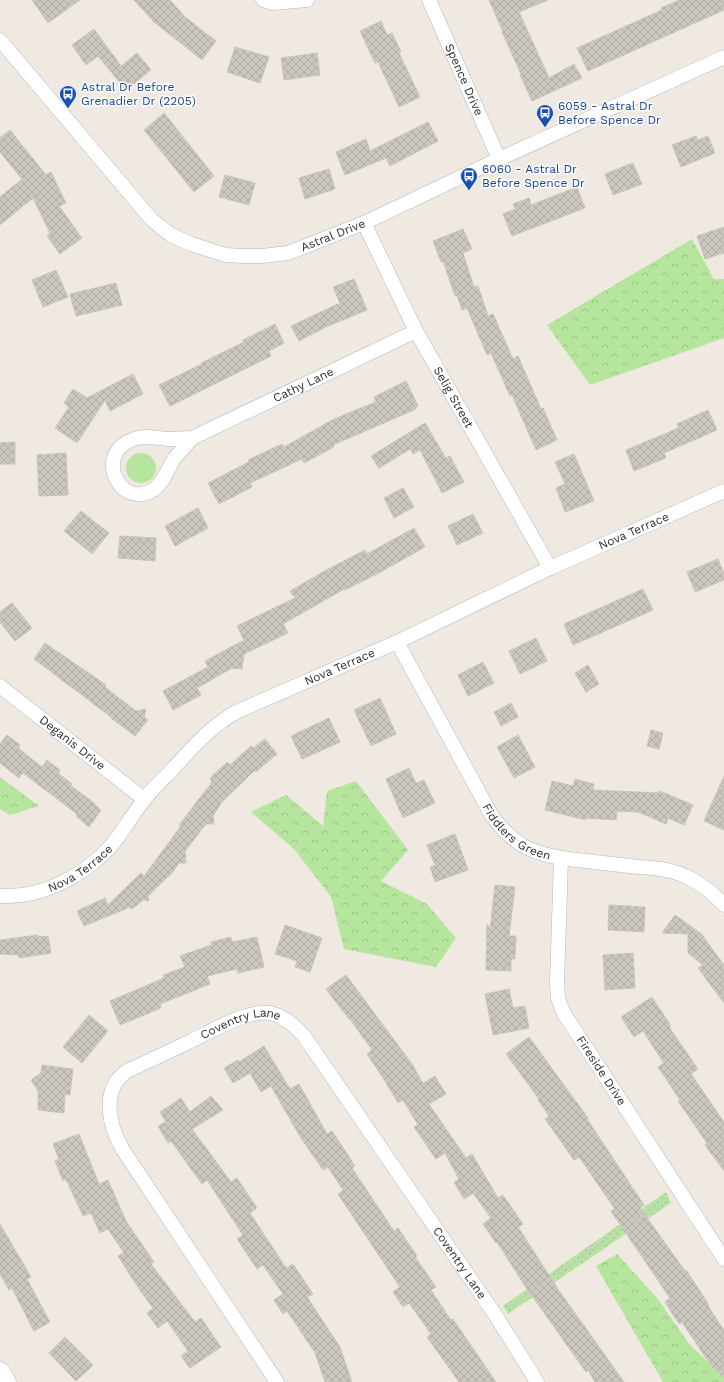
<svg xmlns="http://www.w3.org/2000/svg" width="724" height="1382" viewBox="0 0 724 1382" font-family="'Work Sans',sans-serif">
  <defs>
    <pattern id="forest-crowns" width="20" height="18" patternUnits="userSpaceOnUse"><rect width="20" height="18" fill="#b6e59e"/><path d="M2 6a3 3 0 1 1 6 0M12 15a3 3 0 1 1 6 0" fill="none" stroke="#9dc588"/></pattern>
    <pattern id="park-dots" width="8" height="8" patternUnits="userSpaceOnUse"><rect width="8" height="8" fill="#b6e59e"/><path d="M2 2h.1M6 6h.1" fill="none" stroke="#9dc588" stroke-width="1.8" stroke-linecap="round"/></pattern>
    <pattern id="building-cross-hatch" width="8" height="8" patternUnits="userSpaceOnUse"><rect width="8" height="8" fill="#cbc7bf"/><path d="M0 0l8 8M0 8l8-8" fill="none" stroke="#afaba4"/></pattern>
  </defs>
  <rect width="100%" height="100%" fill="#efe9e1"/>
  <circle fill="#b6e59e" cx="141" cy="468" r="15"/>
  <g fill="url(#forest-crowns)">
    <polygon points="692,239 714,279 724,279 724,338 590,385 547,325"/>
    <polygon points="0,777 39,806 10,815 0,809"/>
    <polygon points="356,781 408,850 381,881 427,904 456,938 436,967 344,949 331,897 294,849 251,812 286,795 323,826 327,791"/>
    <polygon points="617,1254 657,1298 690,1345 724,1377 724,1382 663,1382 596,1266"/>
  </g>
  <polygon fill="url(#park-dots)" points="666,1192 671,1203 508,1314 503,1306"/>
  <g fill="url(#building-cross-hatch)" stroke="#cbc5ba">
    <polygon points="32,0 80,0 48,23"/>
    <polygon points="134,0 170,0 185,17 216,41 202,60 154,22"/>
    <polygon points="489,0 548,0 519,12 549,78 574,64 582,78 532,101 520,75 521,74 502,32 503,32"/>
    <polygon points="679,0 724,0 724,10 588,71 577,48 662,10 661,8"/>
    <polygon points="381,21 387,35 392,33 401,52 399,53 420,97 399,107 378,62 375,63 360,31"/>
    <polygon points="94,29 121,66 137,53 151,70 126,90 98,56 86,65 72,45"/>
    <polygon points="235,47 269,57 260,83 227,72"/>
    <polygon points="317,53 320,75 284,80 281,58"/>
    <polygon points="164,113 214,176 194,192 144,130"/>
    <polygon points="428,122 438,141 390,166 386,158 345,175 336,152 366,139 370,151"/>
    <polygon points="10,130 46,175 51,172 66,203 59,206 82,238 60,254 47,236 50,233 33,198 0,225 0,197 22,179 0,152 0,138"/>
    <polygon points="696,136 698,140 708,136 715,153 681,167 672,145"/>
    <polygon points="633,163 642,184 613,195 605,174"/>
    <polygon points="329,169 335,189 305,199 299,178"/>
    <polygon points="225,175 255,183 249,205 219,197"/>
    <polygon points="577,187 585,208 512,236 503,214 515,209 513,204 529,198 531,205"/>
    <polygon points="724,227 724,253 705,259 697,236"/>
    <polygon points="463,229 472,249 463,253 474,287 478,286 488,316 493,314 513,359 518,356 541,409 543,408 557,440 536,450 512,395 510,396 491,353 487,355 467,308 462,310 457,295 455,296 443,261 441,262 433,241"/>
    <polygon points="56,270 68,297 43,307 32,280"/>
    <polygon points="354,279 367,310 326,327 299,341 291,326 340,303 333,287"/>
    <polygon points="116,283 122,305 76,316 70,294"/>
    <polygon points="275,324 284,343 269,351 271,356 170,406 159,385 202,364 201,363 244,342 243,340"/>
    <polygon points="133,374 143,394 110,411 105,400 77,443 55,428 69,407 64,403 73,389 87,398"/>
    <polygon points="406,381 418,406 415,408 416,409 333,445 334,447 304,463 302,459 250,483 252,487 219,504 208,483 249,462 248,460 282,444 284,447 334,419 376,402 374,397"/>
    <polygon points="708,410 717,430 664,453 666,458 634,471 626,450 679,428 677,424"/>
    <polygon points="425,423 446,458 450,456 464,482 442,493 420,450 413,454 410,449 379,468 371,456"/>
    <polygon points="15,442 15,464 0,464 0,443"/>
    <polygon points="66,453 68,495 39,496 37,455"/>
    <polygon points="574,454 594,501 565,512 556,488 565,484 555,462"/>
    <polygon points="403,488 414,507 394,518 384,498"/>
    <polygon points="198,508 208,528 175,546 165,526"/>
    <polygon points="81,511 109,533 92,554 64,531"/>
    <polygon points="473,514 483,533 457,545 448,526"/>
    <polygon points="414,528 425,547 377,574 345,590 344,589 283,624 288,633 244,654 242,669 232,668 197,688 201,695 173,710 163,691 208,667 205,661 244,640 237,626 295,598 290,591 321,573 365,550 367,554"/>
    <polygon points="120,536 156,538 155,561 118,558"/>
    <polygon points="718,559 724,574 724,580 695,592 687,572"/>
    <polygon points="643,589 653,610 573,645 564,624"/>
    <polygon points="12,603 32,628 15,641 0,622 0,612"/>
    <polygon points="536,638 547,661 520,674 509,651"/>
    <polygon points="45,643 106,685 105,687 136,711 146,709 144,717 148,720 135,736 111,718 111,717 34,659"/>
    <polygon points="483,662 494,683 468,696 458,675"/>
    <polygon points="588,665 599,684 586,692 575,673"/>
    <polygon points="380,698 396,734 371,746 354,710"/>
    <polygon points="511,703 518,717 501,726 494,712"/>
    <polygon points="329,718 340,742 302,759 291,736"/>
    <polygon points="651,730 663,733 659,749 647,746"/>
    <polygon points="7,735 20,745 18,748 42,767 47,760 60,770 58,773 72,784 70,785 94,803 94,804 101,810 89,827 76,816 77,814 23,773 19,778 0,763 0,744"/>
    <polygon points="518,735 535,767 514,778 497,747"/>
    <polygon points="265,739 277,754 256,772 255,770 221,803 213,816 214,824 206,824 185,851 186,863 179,863 172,873 148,896 149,901 143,900 132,909 130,907 84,926 77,911 105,898 108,905 141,873 144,876 181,826 179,825 212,782 210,778 227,762 230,765 251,746 253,748"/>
    <polygon points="409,768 416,783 424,780 435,803 403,818 386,779"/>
    <polygon points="724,776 724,830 704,821"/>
    <polygon points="575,779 594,784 593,790 659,793 660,791 693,805 684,825 668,818 666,824 638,812 617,811 616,820 586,818 586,820 545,810 552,781 573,786"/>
    <polygon points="455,834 468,870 435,882 430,867 435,865 427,845"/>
    <polygon points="495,885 515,887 509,936 516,936 515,959 511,959 511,971 486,970 487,924 490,929"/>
    <polygon points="609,905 645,907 644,932 608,930"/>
    <polygon points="675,915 703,935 702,935 724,965 724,1003 698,968 703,965 688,953 688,934 662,933"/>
    <polygon points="285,925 322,938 310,972 295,967 297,961 275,954"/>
    <polygon points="38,935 38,937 48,936 51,953 19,958 19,955 0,954 0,940"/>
    <polygon points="231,937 232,942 257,937 264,967 238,973 237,969 207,976 210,984 160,1004 161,1008 120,1025 110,1001 164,978 163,975 185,967 180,956 211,945 211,942"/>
    <polygon points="633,953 635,988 605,990 603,955"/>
    <polygon points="346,975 412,1064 423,1083 435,1076 446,1094 429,1104 466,1158 472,1154 498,1198 503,1195 523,1224 518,1227 560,1292 624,1382 595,1382 588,1370 586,1372 525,1286 497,1242 496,1243 483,1224 491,1218 473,1193 464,1199 454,1182 459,1179 445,1153 436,1159 414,1127 418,1125 403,1100 398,1103 385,1081 367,1054 372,1050 350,1019 349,1019 326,989"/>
    <polygon points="509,989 513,1008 525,1006 529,1028 493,1035 485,994"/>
    <polygon points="652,997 671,1026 669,1027 698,1069 691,1074 724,1122 724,1171 705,1145 707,1143 678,1101 680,1100 658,1067 664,1063 643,1031 634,1037 621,1017"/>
    <polygon points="89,1015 108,1031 82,1063 63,1047"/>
    <polygon points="529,1037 588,1118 587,1119 644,1205 640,1208 685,1271 686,1270 709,1305 708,1306 724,1330 724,1378 710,1364 682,1322 679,1324 665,1302 670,1298 611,1211 615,1209 579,1157 574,1160 545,1119 549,1116 538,1100 539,1099 506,1054"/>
    <polygon points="264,1046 290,1089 299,1084 327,1134 332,1131 355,1166 352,1168 394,1231 398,1228 417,1256 415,1257 436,1287 431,1290 451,1320 453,1319 496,1382 459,1382 427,1337 431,1334 409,1303 403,1307 393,1292 400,1287 338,1194 343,1190 328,1167 323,1170 299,1135 271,1086 261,1092 250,1073 233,1083 224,1068 238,1060 239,1062"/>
    <polygon points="42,1065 73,1069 70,1095 65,1094 64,1113 38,1110 38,1091 31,1080 41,1073"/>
    <polygon points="211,1096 223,1110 192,1129 231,1182 237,1178 257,1208 250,1213 286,1268 293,1264 313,1294 307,1297 340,1347 352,1382 325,1382 315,1353 287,1311 283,1314 274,1300 283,1294 263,1265 257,1269 237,1239 243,1235 207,1180 202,1184 171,1141 168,1143 158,1126 166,1122 160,1112 181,1098 190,1112"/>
    <polygon points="79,1134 99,1184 108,1180 126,1221 154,1262 151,1264 195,1322 201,1318 221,1347 190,1368 181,1356 188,1351 167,1321 158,1328 147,1313 153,1308 139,1289 118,1256 124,1253 108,1229 100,1233 91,1213 83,1216 66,1179 63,1181 55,1161 59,1159 53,1144"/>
    <polygon points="0,1224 31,1277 27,1279 50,1322 34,1331 12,1288 9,1290 0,1274"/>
    <polygon points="65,1337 93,1365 76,1381 49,1353"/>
  </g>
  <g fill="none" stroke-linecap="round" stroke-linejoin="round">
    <defs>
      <g id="street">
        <polyline points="263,0 273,3 307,0"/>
        <path id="s1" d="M429 0 499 159"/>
        <path id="s2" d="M0 40 152 220 171 235 191 244 226 255 243 256H262L288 253 364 223 499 159 724 57"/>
        <path id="s3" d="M364 223 416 331 550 568"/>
        <path id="s4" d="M192 438C186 445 180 452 174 459 168 469 162 486 151 491 119 508 93 453 134 439 145 435 156 438 168 439 176 439 184 438 192 438L416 331"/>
        <path id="s5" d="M397 642 492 816C518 852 544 857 586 861 603 863 621 865 638 867 654 868 670 869 685 876 701 883 713 893 724 905"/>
        <path id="s6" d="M0 686 144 799"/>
        <path id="s7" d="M561 859 557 983 558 998 563 1012 724 1259"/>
        <path id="s8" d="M0 896C42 898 82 877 110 847 123 832 132 815 144 800 152 789 162 780 171 771 191 749 210 727 236 712L397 642 550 568 724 491"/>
        <path id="s9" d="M277 1382 123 1150C109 1126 100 1090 127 1071 149 1061 170 1051 191 1041 212 1031 246 1010 269 1013 283 1015 295 1026 304 1036L496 1316 537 1382"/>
      </g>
      <polyline id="secondary" points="0,1372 6,1382"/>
    </defs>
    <use href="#street" stroke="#b4b7c1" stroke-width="15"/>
    <use href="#secondary" stroke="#b4b7c1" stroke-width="21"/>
    <polyline stroke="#c9c9c9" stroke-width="2.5" stroke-dasharray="3 2" stroke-linecap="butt" points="508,1308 666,1198"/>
    <use href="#street" stroke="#fff" stroke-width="14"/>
    <use href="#secondary" stroke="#fff" stroke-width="20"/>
  </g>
  <defs>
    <symbol id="bus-pin" viewBox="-11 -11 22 30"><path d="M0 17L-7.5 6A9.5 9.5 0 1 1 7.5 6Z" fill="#1a4fb4" stroke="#fff"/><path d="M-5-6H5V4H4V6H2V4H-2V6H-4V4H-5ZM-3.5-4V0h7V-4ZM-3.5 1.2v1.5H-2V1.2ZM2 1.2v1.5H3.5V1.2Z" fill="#fff"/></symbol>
  </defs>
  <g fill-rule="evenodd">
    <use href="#bus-pin" x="58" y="84" width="20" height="27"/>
    <use href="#bus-pin" x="535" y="103" width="20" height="27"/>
    <use href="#bus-pin" x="459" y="166" width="20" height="27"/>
  </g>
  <g text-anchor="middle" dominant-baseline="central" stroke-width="3" stroke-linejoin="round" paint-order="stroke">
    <g font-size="12" fill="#2e2e2e" stroke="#fff">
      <text stroke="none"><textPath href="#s1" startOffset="87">Spence Drive</textPath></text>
      <text stroke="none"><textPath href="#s2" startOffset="429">Astral Drive</textPath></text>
      <text stroke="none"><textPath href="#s4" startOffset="341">Cathy Lane</textPath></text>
      <text stroke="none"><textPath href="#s3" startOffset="196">Selig Street</textPath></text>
      <text stroke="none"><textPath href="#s8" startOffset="747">Nova Terrace</textPath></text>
      <text stroke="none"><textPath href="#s8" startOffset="423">Nova Terrace</textPath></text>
      <text stroke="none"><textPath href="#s6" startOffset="92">Deganis Drive</textPath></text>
      <text stroke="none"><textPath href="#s5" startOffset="228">Fiddlers Green</textPath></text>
      <text stroke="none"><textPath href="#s8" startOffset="87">Nova Terrace</textPath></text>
      <text stroke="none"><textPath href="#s9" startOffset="490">Coventry Lane</textPath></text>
      <text stroke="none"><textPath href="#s7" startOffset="224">Fireside Drive</textPath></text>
      <text stroke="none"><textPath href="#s9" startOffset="838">Coventry Lane</textPath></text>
    </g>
    <g font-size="12" fill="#164399" stroke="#fff" text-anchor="start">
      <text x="81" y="87">Astral Dr Before<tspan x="81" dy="14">Grenadier Dr (2205)</tspan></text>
      <text x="558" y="106">6059 - Astral Dr<tspan x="558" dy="14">Before Spence Dr</tspan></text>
      <text x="482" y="169">6060 - Astral Dr<tspan x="482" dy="14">Before Spence Dr</tspan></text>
    </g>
  </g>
</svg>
